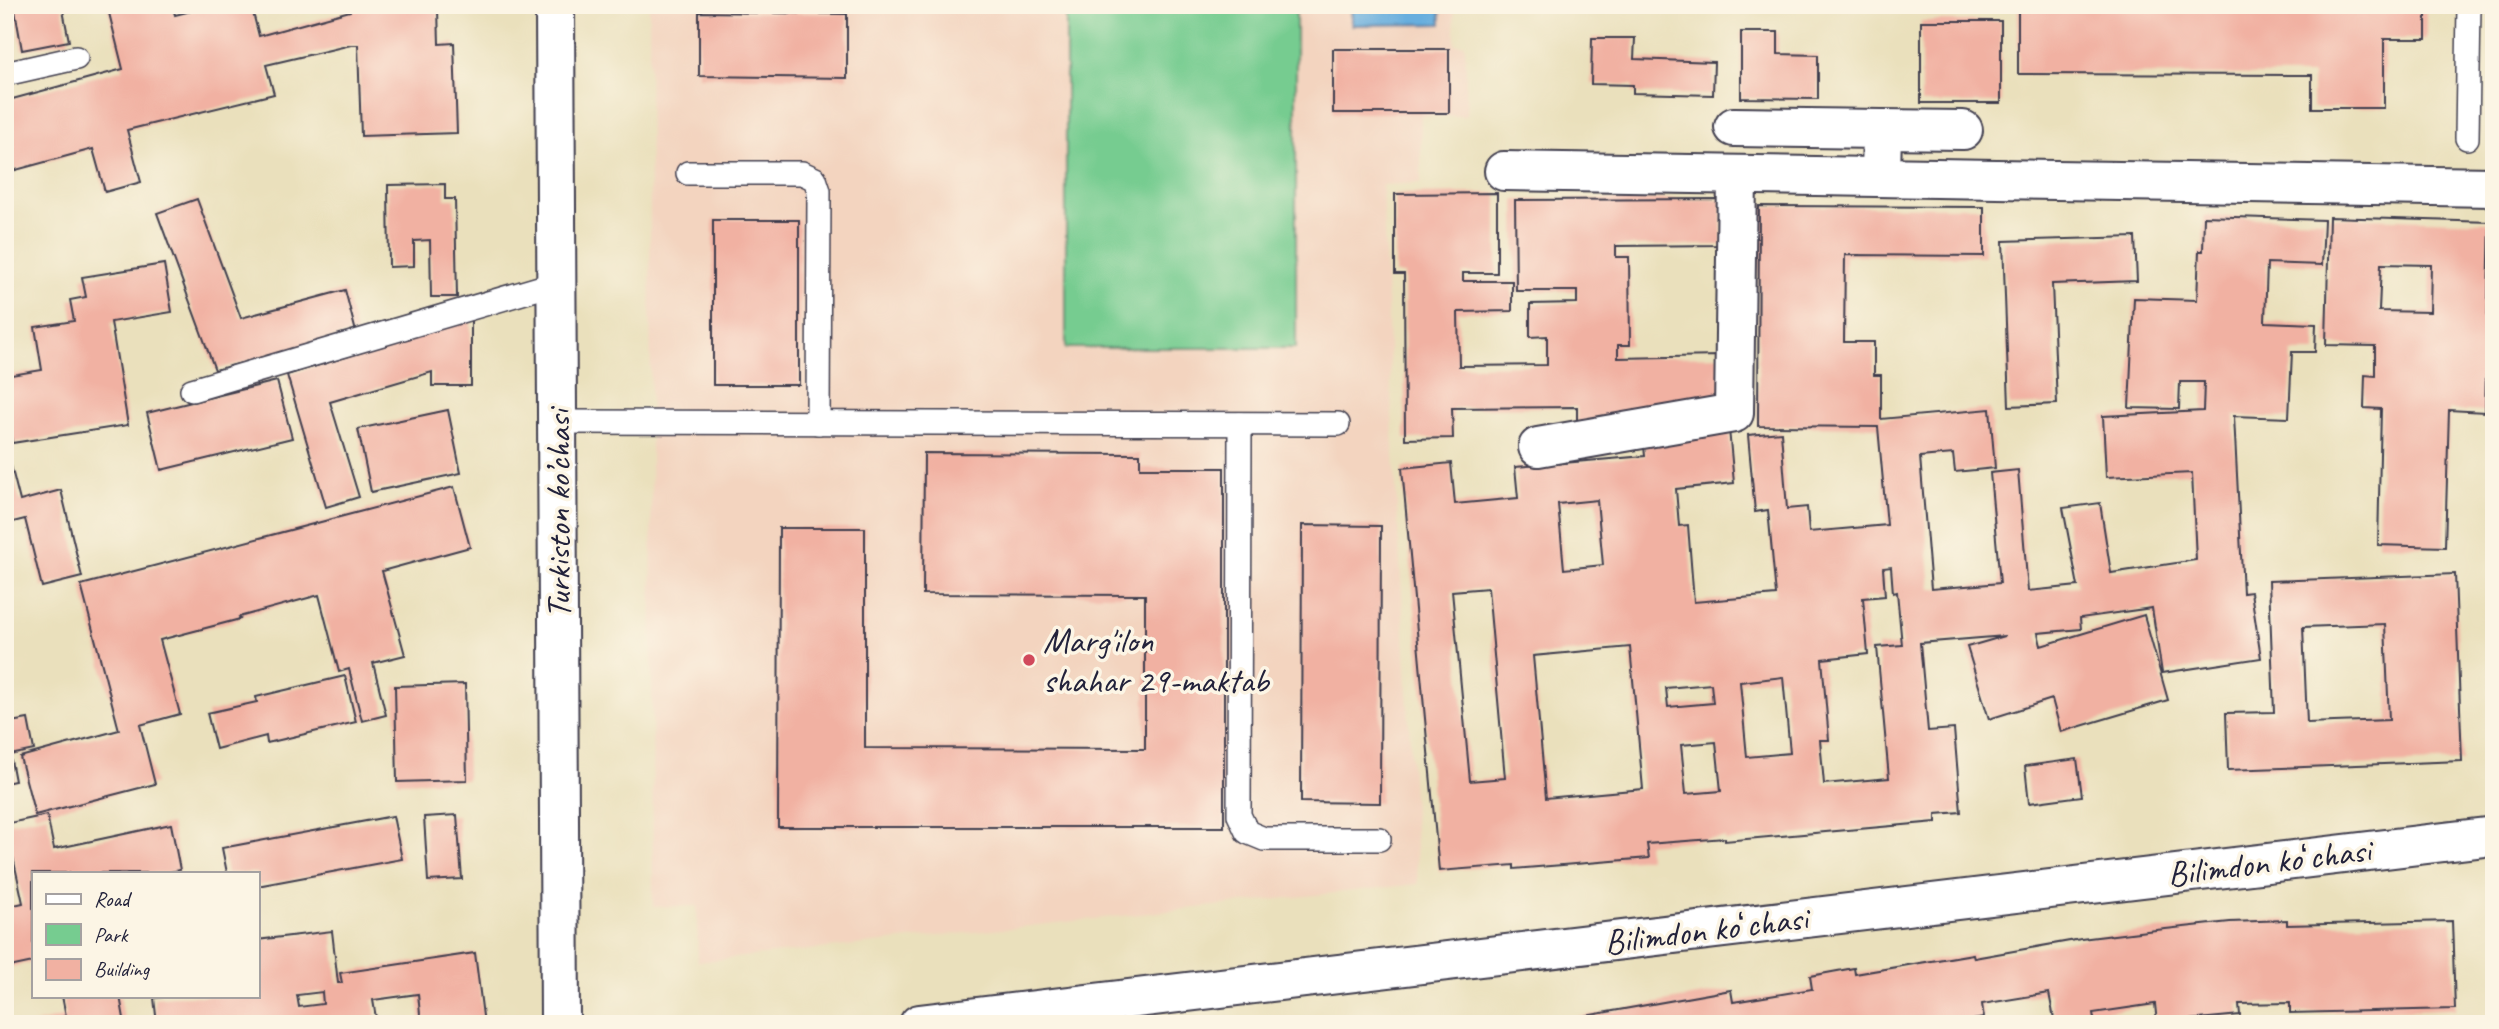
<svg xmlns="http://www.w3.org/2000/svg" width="2499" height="1029" viewBox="0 0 2499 1029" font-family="Caveat,sans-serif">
  <rect width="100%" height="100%" fill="#fcf5e5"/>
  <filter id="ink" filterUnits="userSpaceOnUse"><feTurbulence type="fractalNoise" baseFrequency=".0143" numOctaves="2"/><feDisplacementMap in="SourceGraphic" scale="14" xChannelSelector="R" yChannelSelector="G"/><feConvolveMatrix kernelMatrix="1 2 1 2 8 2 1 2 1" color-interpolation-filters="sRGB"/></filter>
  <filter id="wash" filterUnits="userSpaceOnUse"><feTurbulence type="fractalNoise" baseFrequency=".00686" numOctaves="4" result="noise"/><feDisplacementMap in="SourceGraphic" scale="28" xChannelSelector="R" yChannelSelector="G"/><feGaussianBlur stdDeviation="1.57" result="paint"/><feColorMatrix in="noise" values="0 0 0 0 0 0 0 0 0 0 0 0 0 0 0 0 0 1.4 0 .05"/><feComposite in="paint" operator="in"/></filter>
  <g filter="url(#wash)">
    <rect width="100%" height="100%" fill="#eae0bc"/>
    <polygon fill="#f3d4bf" points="649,5 1454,5 1455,44 1465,44 1467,116 1421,116 1421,183 1382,185 1393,436 1418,884 698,962 697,906 653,907"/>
    <rect fill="#76cc90" stroke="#4c7766" stroke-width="2" x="1066" y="5" width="230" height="343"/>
    <polygon fill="#67aede" stroke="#44688c" stroke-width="2" points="1351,5 1440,5 1441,24 1352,25"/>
    <g id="blocks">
      <g fill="#f1b1a2" fill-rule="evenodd">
        <polygon points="14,5 62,5 69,41 22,50"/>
        <polygon points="107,5 172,5 175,15 215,5 251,5 259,36 350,11 350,5 446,5 446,9 438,9 439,44 454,43 457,133 361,136 358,45 351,45 266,65 274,94 127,130 141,182 105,192 93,149 5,173 5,101 123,69"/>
        <polygon points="2018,5 2426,5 2426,39 2384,39 2384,108 2312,108 2312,75 2018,74"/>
        <polygon points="699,12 847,14 847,78 699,76"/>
        <rect x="1921" y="21" width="80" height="82"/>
        <polygon points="1741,32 1778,32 1778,54 1818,55 1818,99 1741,98"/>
        <polygon points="1592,38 1635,38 1634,59 1714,62 1713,95 1633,93 1633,85 1591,84"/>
        <rect x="1333" y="49" width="116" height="64"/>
        <polygon points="445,184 445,199 455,199 457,297 431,297 430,240 414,241 414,266 389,267 388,185"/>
        <polygon points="1497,193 1497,273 1463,273 1463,281 1512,281 1512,311 1458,312 1459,366 1547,365 1547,336 1530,337 1530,304 1577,303 1577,291 1516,291 1515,200 1721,199 1722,245 1616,246 1616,257 1629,257 1630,345 1618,345 1618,358 1720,356 1721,410 1577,423 1577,407 1452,408 1453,438 1405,439 1404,274 1395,274 1395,194"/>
        <polygon points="197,199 241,318 345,290 356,332 215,370 157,213"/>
        <path d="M1759 206 1984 207V256L1845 255 1844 342H1874V375H1881V419L1990 409 1995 468 1955 472 1953 454 1920 457 1931 589 2000 583 1990 473 2018 470 2028 591 2078 586 2063 508 2100 503 2111 573 2196 560 2192 473 2106 477 2103 416 2203 411 2204 382H2180L2179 409 2129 408 2134 298 2197 300 2199 251H2203L2204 216 2324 220 2322 265 2267 263 2265 322 2316 324 2315 352H2292L2289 418 2234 416 2243 593 2251 592 2261 658 2162 673 2152 608 2080 618 2081 629 2038 633 2041 646 2144 615 2168 700 2061 732 2052 699 1989 719 1967 647 2005 636 1920 643 1928 731 1954 729 1961 812 1936 814V822L1725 841V838L1647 844 1649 858 1514 869V865L1439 871 1402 468 1451 463 1455 504 1518 498 1515 467 1645 456 1643 437 1729 429 1734 483 1676 489 1679 526 1688 525 1694 602 1776 595 1768 510 1755 512 1748 435 1781 432 1787 509 1807 507 1809 532 1887 525 1878 427 1758 426ZM1597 500 1603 565 1564 569 1558 504ZM1891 567 1893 593 1897 592 1902 645 1877 647 1889 778 1824 784 1820 740H1829L1822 659 1868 654 1863 598 1885 596 1883 568ZM1488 588 1505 778 1470 781 1452 591ZM1630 647 1643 789 1546 798 1533 656ZM1783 677 1790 753 1747 757 1740 682ZM1711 684 1713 703 1668 707 1666 688ZM1716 742 1721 791 1686 794 1681 745Z"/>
        <path d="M2329 217 2490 222 2485 412 2449 410 2445 547 2378 545 2381 409 2364 408 2365 375 2375 376V346L2326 345ZM2381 264 2431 265 2430 312 2379 311Z"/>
        <rect x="713" y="220" width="86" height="165"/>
        <polygon points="2135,237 2137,281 2052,284 2057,404 2009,406 2003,241"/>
        <polygon points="164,264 172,312 111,322 128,425 12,443 5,402 5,376 42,370 35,327 74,321 70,300 86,297 82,277"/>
        <polygon points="471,316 471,386 432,386 432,372 330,402 359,497 326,507 287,375 385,345 385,342"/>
        <polygon points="277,381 292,438 161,470 147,413"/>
        <polygon points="448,410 461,473 371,492 358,429"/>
        <polygon points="6,446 20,501 61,490 82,577 42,587 25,519 5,524"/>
        <polygon points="924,453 1140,454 1140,468 1224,468 1224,827 778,827 779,528 865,528 865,748 1145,749 1145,595 923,594"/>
        <polygon points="454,487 470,547 382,571 405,655 373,663 386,715 362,721 349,669 339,672 319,595 239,617 240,619 160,640 180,714 140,725 155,784 35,815 20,757 119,730 81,585"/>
        <polygon points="1302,525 1381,526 1380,803 1301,802"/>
        <path d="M2455 574 2462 761 2228 770 2226 713 2274 712 2269 581ZM2385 624 2389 720 2307 723 2303 627Z"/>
        <polygon points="345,676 356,722 267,743 266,736 216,749 207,713 257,702 256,697"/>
        <polygon points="465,684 467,780 397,782 395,686"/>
        <polygon points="28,719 34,750 10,755 15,781 5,783 5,723"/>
        <polygon points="2077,759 2082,796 2029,803 2025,766"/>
        <polygon points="47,815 54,849 171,824 180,870 165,873 33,873 33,962 5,968 5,907 23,903 13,857 5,858 5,824"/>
        <polygon points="457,815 462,879 428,881 424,817"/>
        <polygon points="393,816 402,859 257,886 257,873 227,873 222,848"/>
        <polygon points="2287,920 2287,925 2452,921 2455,1009 2290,1013 2290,1003 2239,1004 2240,1015 2157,1023 2155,1004 2093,1013 2095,1024 2055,1024 2049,993 1982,1004 1984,1018 1950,1024 1540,1024 1731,990 1733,1002 1812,989 1810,976 1854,968 1855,974 1973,954 1974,958 2081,939 2147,931 2230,922"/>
        <path d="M332 931 338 983H342L340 973 475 953 484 1024H421L418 994 373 1000 377 1024H157L154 998 173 996H257V940ZM322 992 323 1004 299 1007 297 995Z"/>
        <polygon points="62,996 120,996 125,1024 33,1024 66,1016"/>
      </g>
    </g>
  </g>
  <g filter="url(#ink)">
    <use href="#blocks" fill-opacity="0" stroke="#403e4e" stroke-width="2"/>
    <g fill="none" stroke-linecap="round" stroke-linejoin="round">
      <defs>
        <g id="lane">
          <polyline points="5,74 76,58"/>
          <polyline points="2467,138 2469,5"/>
          <polyline points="688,173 802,173 815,179 819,191 818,423"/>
          <polyline points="192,390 556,283"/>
          <polyline points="557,422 1338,424"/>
          <polyline points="1240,424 1239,815 1247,832 1264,839 1379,839"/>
        </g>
        <g id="street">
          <polyline points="1734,127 1882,129 1881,177"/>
          <polyline points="1882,129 1963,130"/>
          <polyline points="1504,171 2494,187"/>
          <polyline points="1538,447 1734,413 1737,175"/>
          <polyline points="919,1024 2494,836"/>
        </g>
        <polyline id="secondary" points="555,5 560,1024"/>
      </defs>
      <use href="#lane" stroke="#403e4e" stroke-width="26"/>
      <use href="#street" stroke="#403e4e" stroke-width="42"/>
      <use href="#secondary" stroke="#403e4e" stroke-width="42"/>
      <use href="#lane" stroke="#fff" stroke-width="23"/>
      <use href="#street" stroke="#fff" stroke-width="38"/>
      <use href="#secondary" stroke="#fff" stroke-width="38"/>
    </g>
  </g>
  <circle fill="#d1495b" stroke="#fcf5e5" stroke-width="2.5" cx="1029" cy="660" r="7"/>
  <g text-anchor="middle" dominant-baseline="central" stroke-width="7" stroke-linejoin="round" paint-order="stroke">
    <g font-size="35" fill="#22223b" stroke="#fcf5e5">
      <text transform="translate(558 514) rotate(-90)">Turkiston ko’chasi</text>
      <text transform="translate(2269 862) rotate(-7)">Bilimdon koʻchasi</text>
      <text transform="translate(1706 930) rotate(-7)">Bilimdon koʻchasi</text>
    </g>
    <g font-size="35" fill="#22223b" stroke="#fcf5e5" text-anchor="start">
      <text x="1043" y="640">Marg'ilon<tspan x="1043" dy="40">shahar 29-maktab</tspan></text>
    </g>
  </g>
  <rect width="2499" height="1029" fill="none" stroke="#fcf5e5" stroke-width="28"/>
  <rect x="32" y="872" width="228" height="126" fill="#fcf5e5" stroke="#a5a1a1" stroke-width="2"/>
  <rect x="46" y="894" width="35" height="10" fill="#ffffff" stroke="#a5a1a1" stroke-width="2"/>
  <text x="94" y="906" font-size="21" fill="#22223b">Road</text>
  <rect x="46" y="924" width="35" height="21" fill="#76cc90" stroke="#a5a1a1" stroke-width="2"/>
  <text x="94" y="942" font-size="21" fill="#22223b">Park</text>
  <rect x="46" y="959" width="35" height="21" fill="#f1b1a2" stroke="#a5a1a1" stroke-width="2"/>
  <text x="94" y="976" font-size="21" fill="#22223b">Building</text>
</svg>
